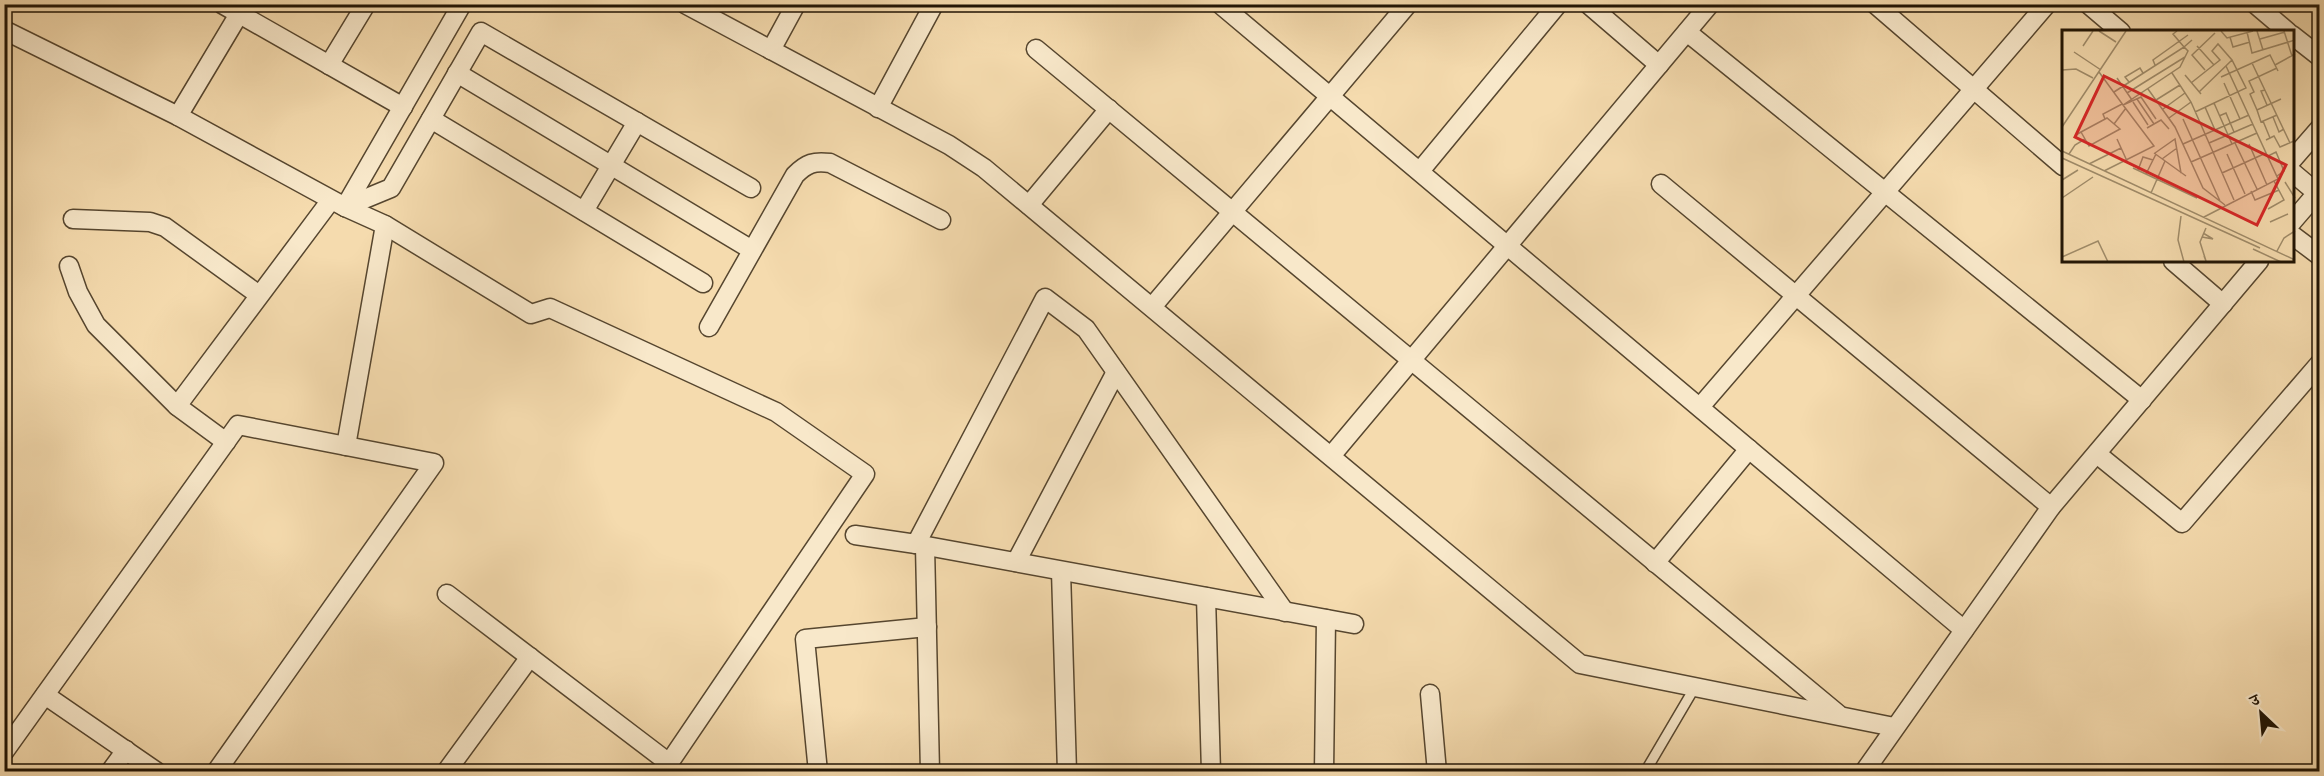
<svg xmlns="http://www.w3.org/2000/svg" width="2324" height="776" viewBox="0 0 2324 776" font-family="'Gentium Book Plus','Noto Serif Devanagari',serif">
  <rect width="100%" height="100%" fill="#f5dbae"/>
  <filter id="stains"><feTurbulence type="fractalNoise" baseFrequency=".00333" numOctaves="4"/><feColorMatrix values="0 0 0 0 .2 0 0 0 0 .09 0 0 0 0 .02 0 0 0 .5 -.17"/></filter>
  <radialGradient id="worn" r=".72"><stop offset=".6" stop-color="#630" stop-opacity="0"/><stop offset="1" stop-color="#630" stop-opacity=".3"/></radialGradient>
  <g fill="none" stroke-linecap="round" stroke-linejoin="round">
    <defs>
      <polyline id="lane" points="1645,772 1695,687"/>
      <g id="street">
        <polyline points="222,4 403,107"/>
        <polyline points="685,4 949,145 984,168 1580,664 1894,727"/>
        <polyline points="1220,4 1964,630"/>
        <polyline points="1588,4 1659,65"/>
        <polyline points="1875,4 2063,166"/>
        <polyline points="2088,4 2121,32"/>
        <polyline points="2255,4 2288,32"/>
        <polyline points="4,30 178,116 345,207 462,4"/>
        <polyline points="1687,32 2142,400"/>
        <polyline points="2292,35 2320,57"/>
        <polyline points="1036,49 1838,714"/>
        <polyline points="771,50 796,4"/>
        <polyline points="329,65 366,4"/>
        <polyline points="457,73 752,250"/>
        <polyline points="878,108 934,4"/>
        <polyline points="178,116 245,4"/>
        <polyline points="431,119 703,283"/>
        <polyline points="2292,160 2320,128"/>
        <polyline points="1420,171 1558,4"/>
        <polyline points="2292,172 2317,193 2292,222"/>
        <polyline points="1661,184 2051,507"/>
        <polyline points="1029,205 1109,109"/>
        <polyline points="345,207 385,225 531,314 550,308 776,412 865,474 663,772"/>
        <polyline points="345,207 391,188 481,32 751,188"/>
        <polyline points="584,211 637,122"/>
        <polyline points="73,219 150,222 165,227 259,295"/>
        <polyline points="2292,235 2320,256"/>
        <polyline points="2173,261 2223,304"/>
        <polyline points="69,266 78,292 96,325 177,406"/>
        <polyline points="1152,307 1408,4"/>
        <path d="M709 327 795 175C807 163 814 161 830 163L941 220"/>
        <polyline points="1700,407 2047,4"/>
        <polyline points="226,442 177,406 331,200"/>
        <polyline points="346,446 385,225"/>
        <polyline points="2097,454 2182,523 2320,363"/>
        <polyline points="1331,456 1710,4"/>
        <polyline points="855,535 916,544 1354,624"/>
        <polyline points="916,544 1045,298 1086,329 1285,612"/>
        <polyline points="925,546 930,772"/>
        <polyline points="1016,562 1116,372"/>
        <polyline points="1655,563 1749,449"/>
        <polyline points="1061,571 1067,772"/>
        <polyline points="447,594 669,763"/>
        <polyline points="1206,597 1211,772"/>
        <polyline points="1430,694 1437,772"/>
        <polyline points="45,695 157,772"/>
        <polyline points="4,752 238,425 434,463 216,772"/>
        <polyline points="110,772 126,750"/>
        <polyline points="446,772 530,657"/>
        <polyline points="818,772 805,639 927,627"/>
        <polyline points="1324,772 1326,619"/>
        <polyline points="1864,772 2051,507 2259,261"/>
      </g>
    </defs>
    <use href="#lane" stroke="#56462f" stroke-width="12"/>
    <use href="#street" stroke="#56462f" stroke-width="21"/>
    <use href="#lane" stroke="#f8e8ca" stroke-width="9"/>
    <use href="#street" stroke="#f8e8ca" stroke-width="18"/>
  </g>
  <g transform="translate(2062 30)">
    <rect width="232" height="232" fill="#f5dbae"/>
    <path fill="none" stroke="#a08c6a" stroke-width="1.5" d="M37 1 54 12M115 1 111 4 122 17 130 10M159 1 165 8 191 1M195 1 201 20M222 1 230 26M185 2 190 23 233 10M168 7 171 17 188 12M198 9 223 2M21 16 31 1M135 16 152 35M12 22 39 40M190 33 228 113M93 35 91 30 126 5M213 35 233 24M215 38 187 51 192 62 188 64 195 80 219 69M0 40 14 39 31 48M143 40 130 25 153 3M37 42 61 75 118 37 126 21 122 17 52 62M110 43 129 72 172 170M123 45 139 64M159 47 208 25 216 41M55 48 70 70M67 52 63 47 78 38 81 43M129 53 158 30 150 21 156 14 170 30 184 58 133 82M162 53 178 89M86 59 113 97 141 158 163 175M203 60 199 61 205 75M137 62 170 30M65 63 123 27M75 69 92 94M94 70 118 55M71 72 86 95M152 73 170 114M143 77 153 100M101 79 123 63M195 80 199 92 215 85M157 86 164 83 172 102M211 87 217 102 222 99M107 88 129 72M43 89 41 84 60 74M121 89 158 171M201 91 208 108M52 94 64 78M0 97 64 1M85 98 99 90 107 99M14 105 19 102 45 88 58 99 27 116 19 102M55 109 65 131M204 110 212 106 218 117 232 111M147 113 191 94M173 113 195 159M121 114 187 85M187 114 205 155M0 121 233 230M92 123 124 146M93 123 113 109 119 143M7 124 13 115 23 109M165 124 183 164M206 126 214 122 222 141 215 146M0 128 198 218M100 129 115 118M129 132 195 103M27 134 59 118M71 138 135 168M76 140 81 127 91 130M42 141 92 116 61 75 79 67 94 89M160 143 204 123M84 144 94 124M0 150 16 140M223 152 233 168M189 161 193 170 217 160M89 163 103 131M0 168 31 147M206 179 222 170 212 151M119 186 116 210 122 232M142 187 216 149 164 36M208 192 226 184M140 207 151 209 141 203M191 219 219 232M215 221 222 208 233 201M142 226 144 231 138 212 144 198M0 227 36 211 46 232"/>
    <path fill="#d62828" fill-opacity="0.15" stroke="#d62828" stroke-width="3" d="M42 46 224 135 195 195 13 107Z"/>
    <rect width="232" height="232" fill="none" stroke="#211505" stroke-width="3"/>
  </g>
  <rect width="2324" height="776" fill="none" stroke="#f5dbae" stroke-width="24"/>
  <rect x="6" y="6" width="2312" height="764" fill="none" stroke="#211505" stroke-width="3"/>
  <rect x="12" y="12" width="2300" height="752" fill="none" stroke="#211505" stroke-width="1.5"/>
  <g transform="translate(2261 713) rotate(334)" stroke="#f8e8ca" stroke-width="4.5" paint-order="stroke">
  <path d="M0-4.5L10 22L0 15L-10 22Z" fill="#211505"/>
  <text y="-9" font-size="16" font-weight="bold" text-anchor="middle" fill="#211505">उ</text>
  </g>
  <rect width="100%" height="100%" filter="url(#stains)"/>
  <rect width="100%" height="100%" fill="url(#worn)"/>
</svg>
